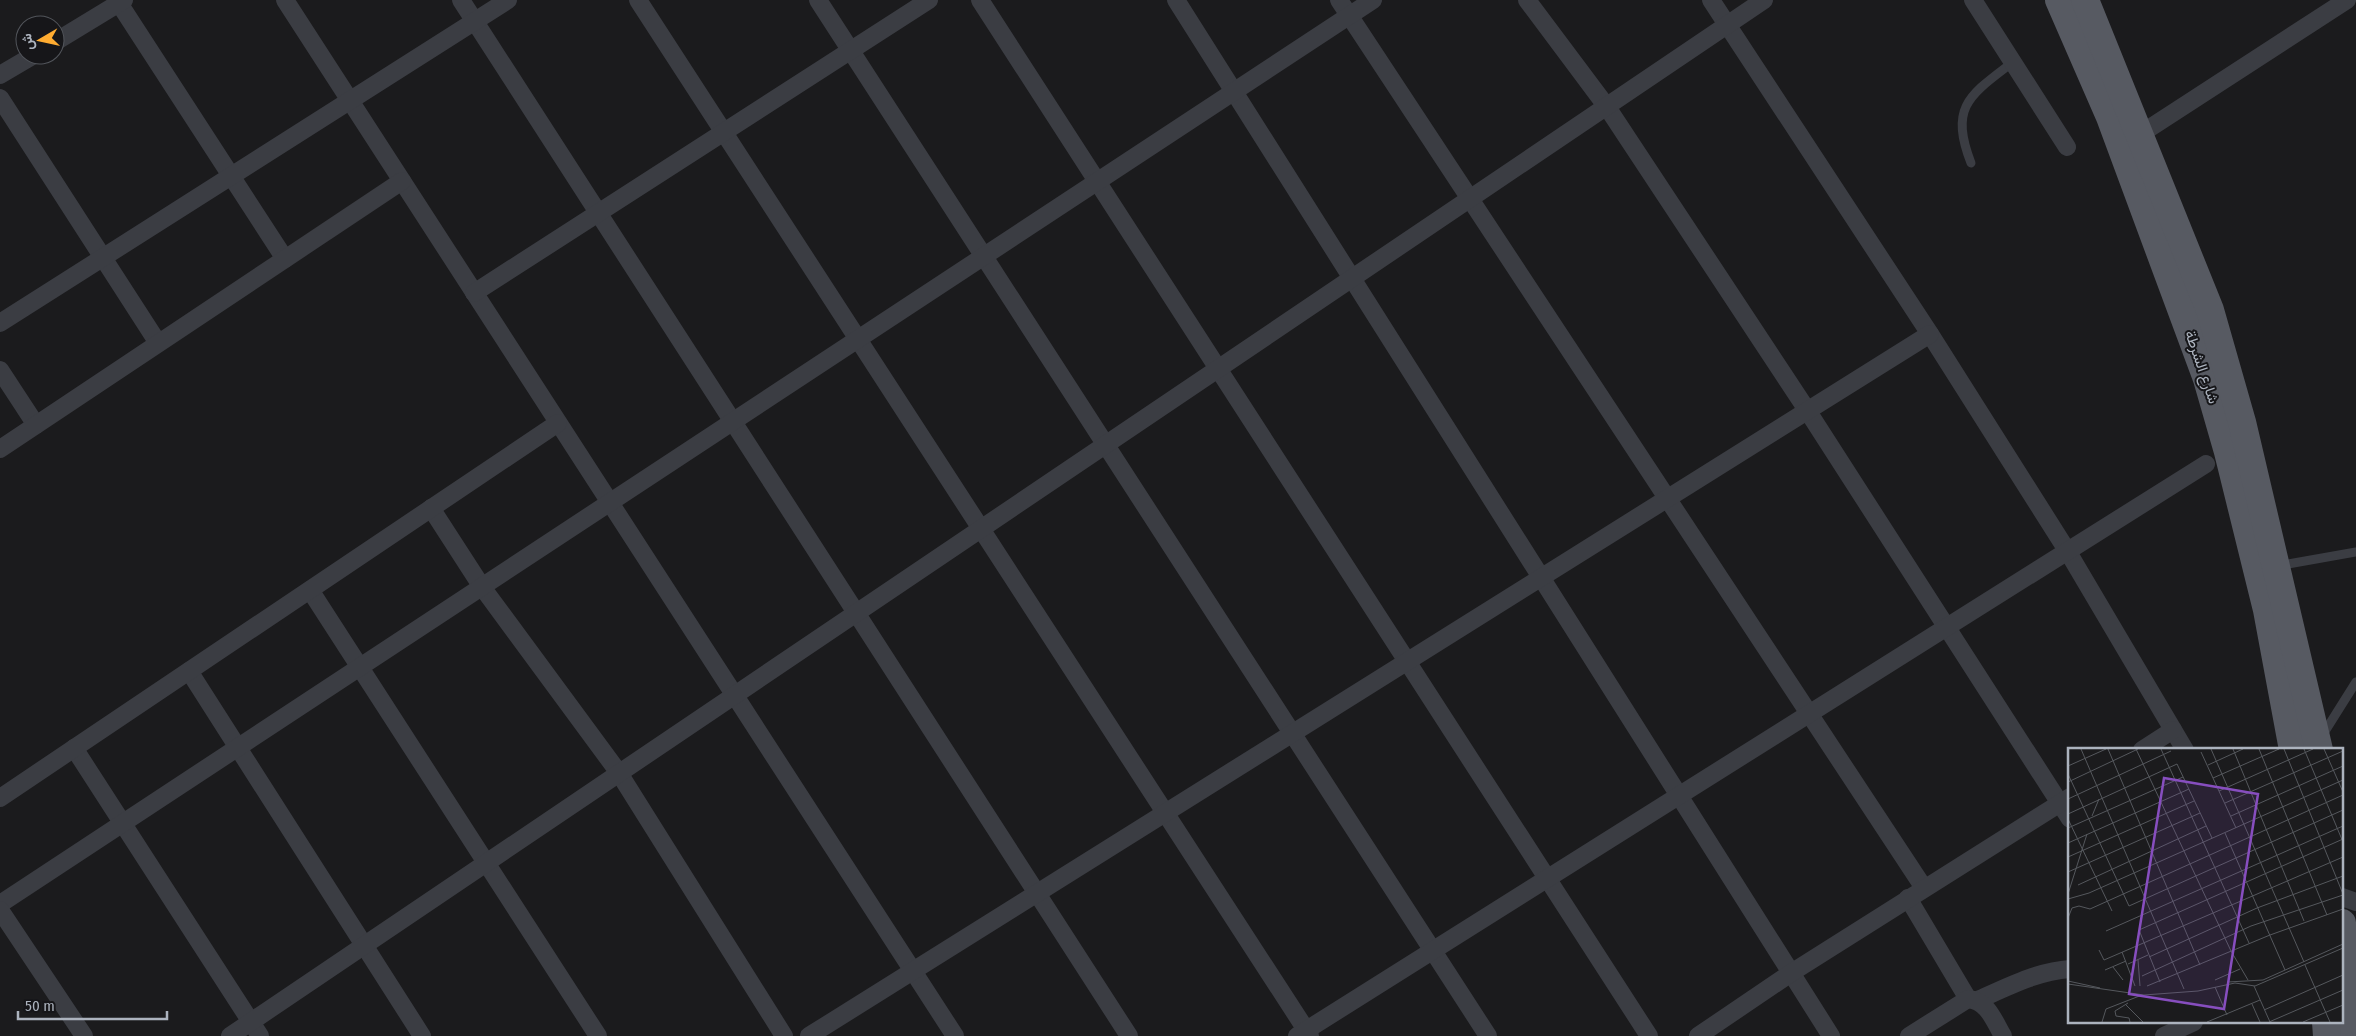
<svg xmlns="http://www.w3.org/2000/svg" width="2356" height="1036" viewBox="0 0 2356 1036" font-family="'Fira Sans Condensed',Vazirmatn,sans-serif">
  <rect width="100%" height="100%" fill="#1b1b1d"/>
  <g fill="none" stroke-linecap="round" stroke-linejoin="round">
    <g stroke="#3b3d43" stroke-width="9">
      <path d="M1971 163C1949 106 1970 95 2013 62"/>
      <polyline points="2277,566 2356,552"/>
      <polyline points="2322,736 2356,682"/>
    </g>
    <g stroke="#3b3d43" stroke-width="18">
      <polyline points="117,0 285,259"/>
      <polyline points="285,0 955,1036"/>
      <polyline points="461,0 1129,1036"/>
      <polyline points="638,0 1310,1036"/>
      <polyline points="818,0 1488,1036"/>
      <polyline points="980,0 1649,1036"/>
      <polyline points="1176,0 1831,1036"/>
      <polyline points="1339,0 1924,888"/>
      <polyline points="1527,0 1607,107 1807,410 2070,819"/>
      <polyline points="1711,0 1930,334 2068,552 2185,750"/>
      <polyline points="1973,0 2067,147"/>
      <polyline points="55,42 124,0"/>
      <polyline points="0,75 34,55"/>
      <polyline points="0,98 158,343"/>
      <polyline points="2139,135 2347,0"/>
      <polyline points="474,293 929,0"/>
      <polyline points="0,323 508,0"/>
      <polyline points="0,370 36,425"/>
      <polyline points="0,449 402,181"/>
      <polyline points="431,508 482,587 619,773 784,1036"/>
      <polyline points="310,590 598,1036"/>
      <polyline points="189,671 422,1036"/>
      <polyline points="74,748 260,1036"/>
      <polyline points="2142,750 2173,730"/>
      <polyline points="0,798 558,423"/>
      <polyline points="2342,897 2356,902"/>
      <polyline points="1908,898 1968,999"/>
      <polyline points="0,904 1373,0"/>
      <polyline points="0,910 84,1036"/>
      <path d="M1978 1000C2007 987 2038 971 2070 969"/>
      <polyline points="230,1036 1764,0"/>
      <polyline points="809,1036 1930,334"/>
      <polyline points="1297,1036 2206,464"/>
      <polyline points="1698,1036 1791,973 2070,797"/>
      <path d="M1909 1036 1968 999C1988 1001 1994 1021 2003 1036"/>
      <polyline points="2164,1036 2194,1022"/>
    </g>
    <g stroke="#575a62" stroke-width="28">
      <polyline points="2059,0 2110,117 2207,379 2228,452 2267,610 2293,750"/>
      <polyline points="2085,0 2210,310 2242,422 2319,750"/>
      <polyline points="2342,923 2350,1036"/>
      <polyline points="2326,1022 2327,1036"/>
    </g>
  </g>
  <g text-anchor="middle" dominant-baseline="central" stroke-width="4" stroke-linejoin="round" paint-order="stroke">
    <g font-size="15" fill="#acb3be" stroke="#161619">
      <text transform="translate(2202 367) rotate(71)">شارع الشرطة</text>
    </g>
  </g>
  <g transform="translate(2068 748)">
    <rect width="275" height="275" fill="#1b1b1d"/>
    <path fill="none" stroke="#55585d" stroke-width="1" d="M13 1 116 241M40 1 132 217M68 1 163 203 180 232M93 1 181 195M143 1 236 214M165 1 236 173M191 1 259 167M216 1 275 146M236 1 275 94M256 1 275 44M133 4 168 80M140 17 175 1M0 18 38 1M0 26 61 158 275 62M145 30 211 1M0 34 70 1M151 43 245 1M0 51 103 3M157 55 275 3M0 66 109 16 144 90M24 68 31 51M163 68 275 18M0 71 44 163M0 80 115 29M157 85 217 222M0 95 121 41M0 109 126 53M0 124 132 65M10 137 138 78M0 146 19 86M0 151 21 145 275 32M0 170 4 160 11 158 22 161 275 47M38 183 275 78M31 202 36 212 275 109M54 204 67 238M81 209 189 160 275 128M70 212 72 238M60 216 80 207M237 217 262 274M45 219 55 232M37 222 58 213M74 228 183 178 275 147M147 232 172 221M0 233 32 240M92 234 71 182 275 91M160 234 195 232 275 196M0 236 76 247 130 243 167 235 187 238 275 200M79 238 202 187 275 161M186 238 202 274M147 239 159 267M60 255 47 263 48 268 61 270 62 274M184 256 192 274M58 257 75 274M196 262 275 227M34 274 38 261 74 247M139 274 192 252M201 274 275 242M235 274 275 257"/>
    <path fill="#874ebf" fill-opacity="0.15" stroke="#874ebf" stroke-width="2.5" d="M96 30 190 46 156 261 61 246Z"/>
    <rect width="275" height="275" fill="none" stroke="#acb3be" stroke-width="2.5"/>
  </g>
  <g transform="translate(40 40) rotate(261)"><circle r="24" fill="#161619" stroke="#52555b"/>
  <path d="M0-4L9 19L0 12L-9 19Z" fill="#ffac31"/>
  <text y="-8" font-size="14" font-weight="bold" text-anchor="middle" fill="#acb3be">ش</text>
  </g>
  <path d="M18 1011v8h149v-8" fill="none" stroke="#acb3be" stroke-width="2.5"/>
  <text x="25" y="1011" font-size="15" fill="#acb3be" stroke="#161619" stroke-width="4" paint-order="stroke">50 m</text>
</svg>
